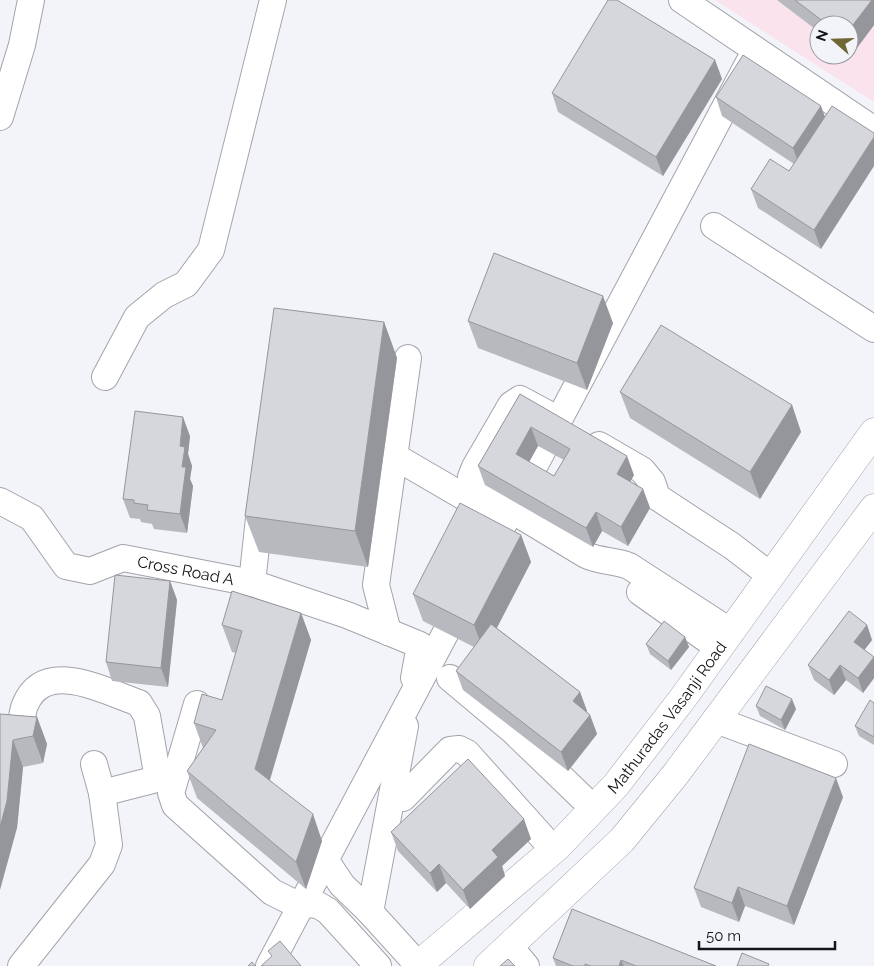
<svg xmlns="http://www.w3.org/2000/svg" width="874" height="966" viewBox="0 0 874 966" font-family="Raleway,sans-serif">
  <rect width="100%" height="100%" fill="#f2f4fa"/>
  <path fill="#fbe3ed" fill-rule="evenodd" d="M715 0H874V102ZM819 25H849V55H819Z"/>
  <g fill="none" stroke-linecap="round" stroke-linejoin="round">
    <defs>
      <g id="minor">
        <polyline points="682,0 874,130"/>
        <polyline points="0,117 22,45 31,0"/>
        <polyline points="714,226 874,329"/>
        <polyline points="105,377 137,317 164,295 186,284 211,250 273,0"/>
        <path d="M546 413 520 399 511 405 475 467 471 477 472 486 586 555C601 562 614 560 629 566L731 632"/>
        <polyline points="599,445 642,470 652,482 657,497 732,546 771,576"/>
        <polyline points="394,456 485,509"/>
        <path id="s1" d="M0 501 32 518 66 566 90 571 123 558 252 583 347 615 420 645 414 678"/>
        <polyline points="486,557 748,64 756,52"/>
        <polyline points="252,583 260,509"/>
        <polyline points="640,592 719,648"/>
        <polyline points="388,632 376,585 408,358"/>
        <polyline points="450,678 512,730 593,808"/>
        <polyline points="197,704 171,793 175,805 272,892 294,903 318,905 328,911 378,966"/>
        <polyline points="716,720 834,764"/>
        <polyline points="405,726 370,912 418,965"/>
        <polyline points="94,764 102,793"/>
        <polyline points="403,798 450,750 459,749 467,753 553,849"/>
        <polyline points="324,858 342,885 370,912"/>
        <polyline points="510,947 526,966"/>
        <path d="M21 966 102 864 109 845 102 793 153 780 157 773 147 716 139 703C106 692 45 657 25 705 20 717 22 737 21 751"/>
        <polyline points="269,966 463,600"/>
      </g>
      <g id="major">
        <path id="s2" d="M417 966 557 847 616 785 683 698 874 432"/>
        <polyline points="488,966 622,840 675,775 874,508"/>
      </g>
    </defs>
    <use href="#minor" stroke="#a2a4a9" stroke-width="28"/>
    <use href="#major" stroke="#a2a4a9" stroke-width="29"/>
    <use href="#minor" stroke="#fff" stroke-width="26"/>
    <use href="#major" stroke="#fff" stroke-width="28"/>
  </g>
  <g fill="#b7b9be" fill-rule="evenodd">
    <polygon points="777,0 874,0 874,25 851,56 849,55 849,25 819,25 819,32"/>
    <polygon points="715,60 722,79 663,176 558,112 552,93"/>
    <polygon points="716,97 821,106 821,249 758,208 751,189 789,171 794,164 722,116"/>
    <polygon points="468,321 613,323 587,390 478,348"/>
    <polygon points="384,322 397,358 368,567 259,552 245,516"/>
    <polygon points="620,392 792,405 801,432 760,499 630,418"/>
    <path d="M520 394 634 475 630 482 643 489 650 508 628 546 602 531 593 547 485 485 478 466ZM538 446 564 460 554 476 529 462Z"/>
    <polygon points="190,436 188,454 192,466 190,479 193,486 187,533 154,529 152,524 141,522 140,519 130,518 123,499"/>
    <polygon points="521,535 531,562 497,628 580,692 587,711 586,712 590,715 597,734 568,771 463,690 456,671 474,647 423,621 413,594"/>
    <polygon points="170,581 177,600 168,687 112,681 106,662"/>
    <polygon points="301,613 311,640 270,780 322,841 306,889 197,798 187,771 203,748 194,723 222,700 236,653 232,652 222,625"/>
    <polygon points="867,625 872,640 864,650 874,658 874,678 863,693 846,680 834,695 814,680 808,665"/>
    <polygon points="685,637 689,647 671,670 650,654 646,644"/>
    <polygon points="874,703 874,745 859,736 855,726"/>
    <polygon points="756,706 796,709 785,730 760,716"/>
    <polygon points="0,714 37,717 47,744 43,763 23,767 17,828"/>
    <polygon points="843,797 794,925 745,906 739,922 701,907 694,888"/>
    <polygon points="391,832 531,839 502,866 505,876 470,909 446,883 437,892 398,851"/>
    <polygon points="572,909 716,966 556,966 553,958"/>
  </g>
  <g fill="#95969b">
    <polygon points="872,0 874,0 874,25 851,56 849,51 849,30"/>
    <polygon points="715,60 722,79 663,176 656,157"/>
    <polygon points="821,106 828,125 800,167 793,148"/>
    <polygon points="874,137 874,166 821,249 814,230"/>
    <polygon points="603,296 613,323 587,390 577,363"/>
    <polygon points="384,322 397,358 368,567 355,531"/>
    <polygon points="792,405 801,432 760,499 750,472"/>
    <polygon points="183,417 190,436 188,454 192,466 190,479 193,486 187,533 180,514 182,467 180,446"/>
    <polygon points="531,427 538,446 523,473 516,454"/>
    <polygon points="627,456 634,475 624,493 617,474"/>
    <polygon points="643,489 650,508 628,546 621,527"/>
    <polygon points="596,512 602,531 593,547 586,528"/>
    <polygon points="521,535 531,562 484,652 474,625"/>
    <polygon points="170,581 177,600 168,687 161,668"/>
    <polygon points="301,613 311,640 265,796 255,769"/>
    <polygon points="867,625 872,640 859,657 854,642"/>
    <polygon points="685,637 689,647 671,670 668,661"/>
    <polygon points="874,657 874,678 863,693 858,678"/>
    <polygon points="840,665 846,680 834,695 829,680"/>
    <polygon points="580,692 587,711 580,720 573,701"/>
    <polygon points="792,699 796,709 785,730 781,720"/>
    <polygon points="590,715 597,734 568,771 561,752"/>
    <polygon points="37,717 47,744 43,763 33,736"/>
    <polygon points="13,740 23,767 17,828 0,890 0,827"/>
    <polygon points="836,778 843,797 794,925 787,906"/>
    <polygon points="313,814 322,841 306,889 296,862"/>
    <polygon points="524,819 531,839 502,866 505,876 470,909 463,890 492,850"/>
    <polygon points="439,864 446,883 437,892 430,873"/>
    <polygon points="738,887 745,906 739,922 732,903"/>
    <polygon points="621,960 624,966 619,966"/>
  </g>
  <g fill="#d5d7dd" stroke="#95969b" fill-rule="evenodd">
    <polygon points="608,0 617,0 715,60 656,157 552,93"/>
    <polygon points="795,0 872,0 849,30 849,25 828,25"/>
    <polygon points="743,55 821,106 793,148 716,97"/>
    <polygon points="832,106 874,133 874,137 814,230 751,189 770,159 789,171"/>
    <polygon points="494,253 603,296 577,363 468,321"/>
    <polygon points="274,308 384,322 355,531 245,516"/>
    <polygon points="661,325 792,405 750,472 620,392"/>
    <path d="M520 394 627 456 617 474 643 489 621 527 596 512 586 528 478 466ZM531 427 570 449 554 476 516 454Z"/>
    <polygon points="135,411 183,417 180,446 185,447 182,467 186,467 180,514 147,510 148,505 134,503 134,500 123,499"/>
    <polygon points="460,503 521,535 474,625 413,594"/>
    <polygon points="115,575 170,581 161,668 106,662"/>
    <polygon points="232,591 301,613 255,769 313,814 296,862 187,771 216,730 194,723 202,694 222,700 242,631 222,625"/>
    <polygon points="849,611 867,625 854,642 874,657 858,678 840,665 829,680 808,665"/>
    <polygon points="664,621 685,637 668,661 646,644"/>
    <polygon points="491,624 580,692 573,701 590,715 561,752 456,671"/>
    <polygon points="766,686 792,699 781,720 756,706"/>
    <polygon points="870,700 874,703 874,737 855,726"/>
    <polygon points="0,714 37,717 33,736 13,740 7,801 0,827"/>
    <polygon points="749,744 836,778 787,906 738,887 732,903 694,888"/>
    <polygon points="468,759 524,819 492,850 498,857 463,890 439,864 430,873 391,832"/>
    <polygon points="572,909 716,966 636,966 621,960 619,966 591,966 585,964 585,966 573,966 553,958"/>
    <polygon points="280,941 301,966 261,966 272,956 268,951"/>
    <polygon points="742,953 769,964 768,966 737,966"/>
    <polygon points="508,959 515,966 500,966"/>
    <polygon points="252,962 255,966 248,966"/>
  </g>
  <g text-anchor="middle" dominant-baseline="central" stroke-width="5" stroke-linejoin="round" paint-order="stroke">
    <g font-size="16" fill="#131416" stroke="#f2f4fa">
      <text stroke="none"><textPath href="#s1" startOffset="219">Cross Road A</textPath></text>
      <text stroke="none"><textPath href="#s2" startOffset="354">Mathuradas Vasanji Road</textPath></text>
    </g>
  </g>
  <g transform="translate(834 40) rotate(290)"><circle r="24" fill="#f2f4fa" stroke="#999a9f"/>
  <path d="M0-4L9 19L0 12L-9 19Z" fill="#6f6834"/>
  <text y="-8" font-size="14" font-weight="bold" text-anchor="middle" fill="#131416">N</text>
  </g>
  <path d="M699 941v8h136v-8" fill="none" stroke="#131416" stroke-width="2.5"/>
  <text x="706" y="941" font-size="15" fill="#131416" stroke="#f2f4fa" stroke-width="4" paint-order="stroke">50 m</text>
</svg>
